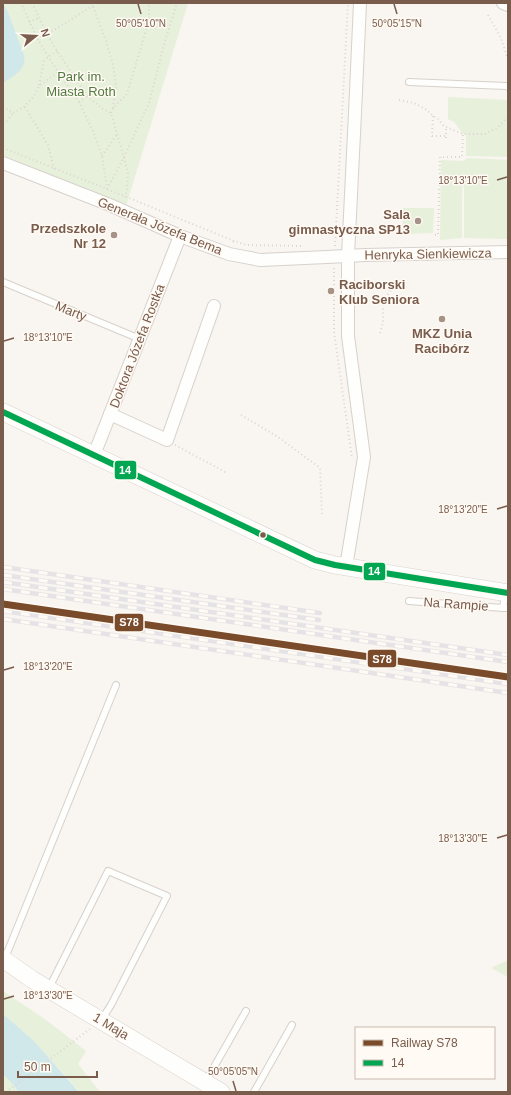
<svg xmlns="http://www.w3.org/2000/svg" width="511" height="1095" viewBox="0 0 511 1095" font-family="Arial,sans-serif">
  <rect width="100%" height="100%" fill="#f9f5f0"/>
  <g fill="#e7f0db">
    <polygon points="3,3 188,3 126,206 3,155"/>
    <polygon points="448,97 508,100 508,157 466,156 466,134 463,134 454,122 448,119"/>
    <polygon points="467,158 508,160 508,239 464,238 464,169 462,193 462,238 440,240 441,160 464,161"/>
    <polygon points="403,208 434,208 433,233 402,234"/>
    <polygon points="508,960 508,977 491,968"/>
    <polygon points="3,991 46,1020 86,1051 78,1064 100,1092 80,1092 34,1041 3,1014"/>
    <polygon points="3,1075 8,1079 19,1092 3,1092"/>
  </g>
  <g fill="#d0e8ea">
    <path d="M3 4 7 10 24 55C27 69 14 76 3 83Z"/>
    <polygon points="3,1014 34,1041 79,1092 19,1092 8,1079 3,1075"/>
  </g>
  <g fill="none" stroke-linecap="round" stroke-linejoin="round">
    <defs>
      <g id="lane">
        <polyline points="409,82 506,86 508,87"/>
        <polyline points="3,282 140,339"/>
        <polyline points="505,594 503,608 508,608"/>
        <polyline points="409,601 503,608"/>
        <polyline points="5,958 116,685"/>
        <polyline points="49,988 108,871 167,896 111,1005 102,1019"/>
        <polyline points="206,1081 246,1011"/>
        <polyline points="254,1092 292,1025"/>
      </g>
      <g id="street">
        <polyline points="503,3 508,5"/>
        <polyline points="3,163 110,205 180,236 229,254 260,260 327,257 365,255 508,252"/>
        <polyline points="110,414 167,440 214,306"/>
        <polyline points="94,455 180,236"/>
        <polyline points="346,567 364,457 348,336 348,256 355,113 360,3"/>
      </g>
      <g id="secondary">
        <polyline points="3,412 315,560 335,565 508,593"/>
        <polyline points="3,959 33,980 221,1092"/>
      </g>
    </defs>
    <use href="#lane" stroke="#d7d1cb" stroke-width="8"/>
    <use href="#street" stroke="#d7d1cb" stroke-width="14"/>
    <use href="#secondary" stroke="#d9d2cb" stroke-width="18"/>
    <g stroke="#dcd5d0" stroke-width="2" stroke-dasharray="1 3" stroke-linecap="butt">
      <polyline points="32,3 47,34 57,51 87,96 103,109 111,113 128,172 127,190 125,197"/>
      <polyline points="92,3 106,41 113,65 116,86 113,108"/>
      <polyline points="488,15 501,38 508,60"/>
      <polyline points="29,22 39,18"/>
      <polyline points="38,40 94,5 96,3"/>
      <polyline points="58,72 79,102 93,131 102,156 107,188"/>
      <polyline points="39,85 44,61 48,57 57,51"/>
      <polyline points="399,100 414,103 427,110 433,116 438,119 444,126 463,134 485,134 497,128 508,117"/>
      <polyline points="79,102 87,96"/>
      <polyline points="3,107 13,113 25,106 34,96 39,86 58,72 38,40 21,3"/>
      <polyline points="25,107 48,145 54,169"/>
      <polyline points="111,113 113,108 127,94 149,20 149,3"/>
      <polyline points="433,116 432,136 446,136"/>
      <polyline points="3,123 7,121 13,113"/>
      <polyline points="446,138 446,127"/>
      <polyline points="3,148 107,189 234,241"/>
      <polyline points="102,156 117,134"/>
      <polyline points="107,189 124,157 149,103 165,41 177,3"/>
      <polyline points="435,235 438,235 440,157 462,157 463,134"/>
      <polyline points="233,242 234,241 247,245 302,246"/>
      <polyline points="335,246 348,3"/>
      <polyline points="334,268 334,332 352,458"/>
      <polyline points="380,333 383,323 383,303 390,291 390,288"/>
      <polyline points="241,415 278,437 320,468 322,514"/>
      <polyline points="175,445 227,473"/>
      <polyline points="6,1092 90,1029"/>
    </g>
    <use href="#lane" stroke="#fefefd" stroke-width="6"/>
    <use href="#street" stroke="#fefefd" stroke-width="12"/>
    <use href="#secondary" stroke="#fefefd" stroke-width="17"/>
    <defs>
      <g id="rail">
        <polyline points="3,567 320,613"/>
        <polyline points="3,575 319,620"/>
        <polyline points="3,582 508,655"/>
        <polyline points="3,589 508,662"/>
        <polyline points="3,611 508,684"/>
        <polyline points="3,619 508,693"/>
      </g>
    </defs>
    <use href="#rail" stroke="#e6e3e7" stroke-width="4.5"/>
    <use href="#rail" stroke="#fffaf3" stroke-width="3" stroke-dasharray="9" stroke-linecap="butt"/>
    <defs>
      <polyline id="bus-1" points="3,412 315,560 335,565 508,593"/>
    </defs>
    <use href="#bus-1" stroke="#fffaf3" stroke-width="9"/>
    <use href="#bus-1" stroke="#00a651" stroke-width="6"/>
    <defs>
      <polyline id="rail-1" points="3,604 508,677"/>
    </defs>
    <use href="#rail-1" stroke="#fffaf3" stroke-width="10"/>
    <use href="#rail-1" stroke="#7a4b2a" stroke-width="7"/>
  </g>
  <path fill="none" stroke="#7a5c4d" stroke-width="1.5" d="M138 4 141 14M394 4 397 14M497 180 507 177M4 341 14 338M497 509 507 506M4 670 14 667M497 838 507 835M4 999 14 996M233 1081 236 1091"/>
  <g fill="#a69286" stroke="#fffaf3" stroke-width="1.5">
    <circle cx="418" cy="221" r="4"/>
    <circle cx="114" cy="235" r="4"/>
    <circle cx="331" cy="291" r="4"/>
    <circle cx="442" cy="319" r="4"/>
  </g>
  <circle fill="#7a5c4d" stroke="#fffaf3" stroke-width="1.5" cx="263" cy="535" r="3.5"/>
  <g text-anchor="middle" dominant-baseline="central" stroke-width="3" stroke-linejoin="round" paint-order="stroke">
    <g font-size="13" fill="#537a41" stroke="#fffaf3">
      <text x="81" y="76">Park im.<tspan x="81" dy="15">Miasta Roth</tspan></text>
    </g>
    <g font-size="13" font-weight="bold" fill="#7a5c4d" stroke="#fffaf3" text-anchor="end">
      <text x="410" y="214">Sala<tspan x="410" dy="15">gimnastyczna SP13</tspan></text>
      <text x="106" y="228">Przedszkole<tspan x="106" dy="15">Nr 12</tspan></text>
      <text x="339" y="284" text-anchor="start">Raciborski<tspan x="339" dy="15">Klub Seniora</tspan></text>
      <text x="442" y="333" text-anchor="middle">MKZ Unia<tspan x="442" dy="15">Racibórz</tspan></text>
    </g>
    <g font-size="13" fill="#7a5c4d" stroke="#fffaf3">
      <text transform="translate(160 226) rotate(22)">Generała Józefa Bema</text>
      <text transform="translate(428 254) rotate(-1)">Henryka Sienkiewicza</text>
      <text transform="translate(71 311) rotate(22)">Marty</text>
      <text transform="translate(137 346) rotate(-69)">Doktora Józefa Rostka</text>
      <text transform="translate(456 604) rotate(4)">Na Rampie</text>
      <text transform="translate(111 1026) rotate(31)">1 Maja</text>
    </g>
  </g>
  <g font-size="10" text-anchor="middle" fill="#7a5c4d" stroke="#fffaf3" stroke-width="3" stroke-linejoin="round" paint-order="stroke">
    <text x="141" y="27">50°05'10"N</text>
    <text x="397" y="27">50°05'15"N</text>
    <text x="463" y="184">18°13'10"E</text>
    <text x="48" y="341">18°13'10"E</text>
    <text x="463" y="513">18°13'20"E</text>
    <text x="48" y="670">18°13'20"E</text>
    <text x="463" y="842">18°13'30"E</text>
    <text x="48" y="999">18°13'30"E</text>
    <text x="233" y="1075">50°05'05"N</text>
  </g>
  <g stroke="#fffaf3" stroke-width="1.5">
    <rect x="114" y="460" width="23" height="20" rx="4" fill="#00a651"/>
    <rect x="363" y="562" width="23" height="19" rx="4" fill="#00a651"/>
    <rect x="114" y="613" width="30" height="19" rx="4" fill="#7a4b2a"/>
    <rect x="367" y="649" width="30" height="19" rx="4" fill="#7a4b2a"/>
  </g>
  <g font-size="11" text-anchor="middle" font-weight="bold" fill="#fff">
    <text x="125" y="474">14</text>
    <text x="374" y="575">14</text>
    <text x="129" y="626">S78</text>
    <text x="382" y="663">S78</text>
  </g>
  <rect width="511" height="1095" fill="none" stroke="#7a5c4d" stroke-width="8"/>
  <rect x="355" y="1027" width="140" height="52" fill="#fffaf3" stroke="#cabbb1"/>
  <rect x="363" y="1040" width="20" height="6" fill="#7a4b2a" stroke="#cabbb1"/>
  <text x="391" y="1047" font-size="12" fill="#7a5c4d">Railway S78</text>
  <rect x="363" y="1060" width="20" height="6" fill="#00a651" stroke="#cabbb1"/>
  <text x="391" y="1067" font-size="12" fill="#7a5c4d">14</text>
  <g transform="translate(36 36) rotate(72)" stroke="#fffaf3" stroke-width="3" paint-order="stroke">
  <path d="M0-3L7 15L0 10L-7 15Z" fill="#7a5c4d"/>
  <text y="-6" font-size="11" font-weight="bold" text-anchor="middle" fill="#7a5c4d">N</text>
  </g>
  <path d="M18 1071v6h79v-6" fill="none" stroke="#7a5c4d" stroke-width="2"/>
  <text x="24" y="1071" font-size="12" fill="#7a5c4d" stroke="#fffaf3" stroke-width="3" paint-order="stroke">50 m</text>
</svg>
